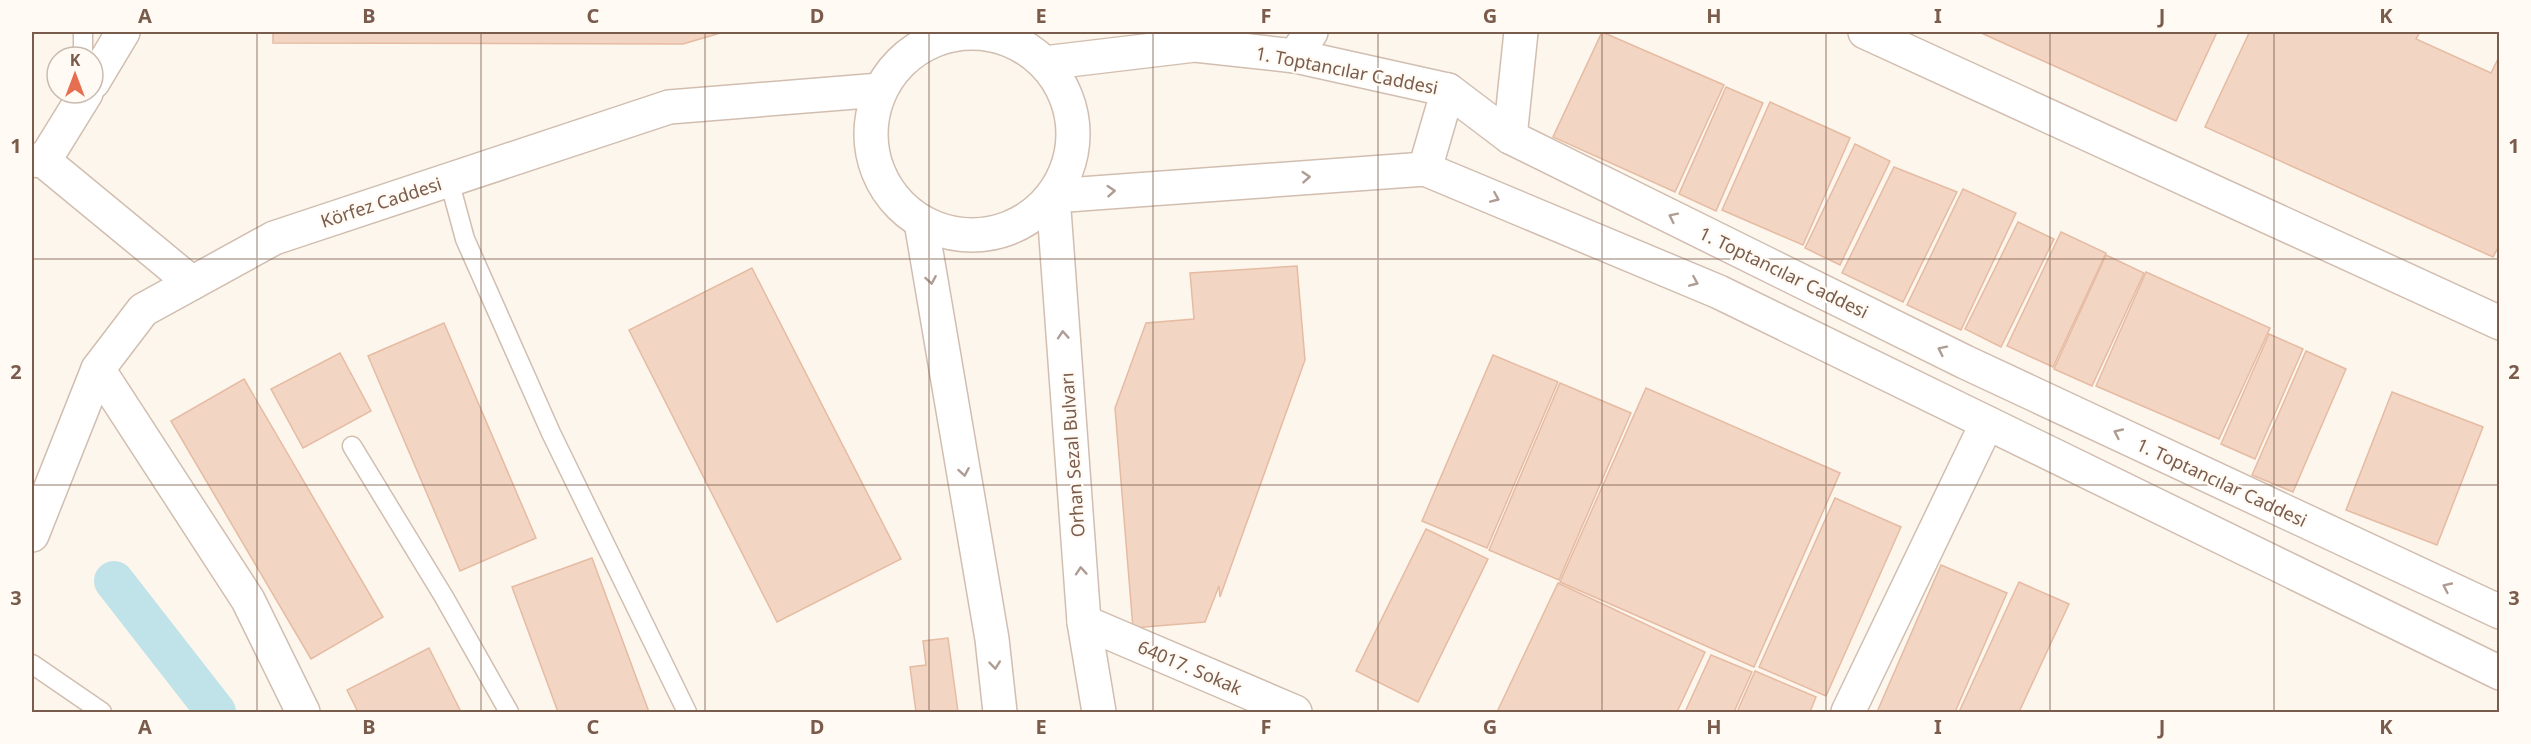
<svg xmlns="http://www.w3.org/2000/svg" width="2531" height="744" viewBox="0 0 2531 744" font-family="'Noto Sans',sans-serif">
  <rect width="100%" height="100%" fill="#fdf6ec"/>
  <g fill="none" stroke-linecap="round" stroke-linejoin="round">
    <polyline stroke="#bfe3e8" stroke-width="40" points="114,581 216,712"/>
  </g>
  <g fill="#f3d5c3" stroke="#e6bba3" stroke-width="1.5">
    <polygon points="273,32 724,32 683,44 273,43"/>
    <polygon points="1602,32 1724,85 1675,192 1553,137"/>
    <polygon points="1979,32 2217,32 2176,121"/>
    <polygon points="2246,32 2420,32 2416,39 2491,73 2500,55 2500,244 2493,257 2205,127 2249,33"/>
    <polygon points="1726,87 1763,103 1716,211 1679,194"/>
    <polygon points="1770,102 1850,138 1803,245 1722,210"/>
    <polygon points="1855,144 1890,161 1840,265 1805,248"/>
    <polygon points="1894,167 1957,192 1903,302 1842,273"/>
    <polygon points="1963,189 2016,213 1961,330 1907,305"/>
    <polygon points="2018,222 2054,239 2001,347 1965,329"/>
    <polygon points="2061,232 2106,253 2053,367 2007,346"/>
    <polygon points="2106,255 2144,273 2092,386 2054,369"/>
    <polygon points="1297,266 1305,360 1220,597 1219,586 1205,622 1133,628 1115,408 1146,323 1194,319 1190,273"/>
    <polygon points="752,268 901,559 777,622 629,330"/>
    <polygon points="2146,272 2270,328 2219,439 2096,386"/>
    <polygon points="444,323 536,538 460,571 368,356"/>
    <polygon points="2269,334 2303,349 2255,459 2221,444"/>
    <polygon points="2306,351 2346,369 2293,492 2252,475"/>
    <polygon points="340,353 371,411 303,448 271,389"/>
    <polygon points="1493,355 1558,382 1487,548 1422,521"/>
    <polygon points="244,379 383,617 311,659 171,421"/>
    <polygon points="1560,383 1631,413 1559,580 1489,550"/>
    <polygon points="1646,388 1840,473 1754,667 1560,582"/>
    <polygon points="2392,392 2483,427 2437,545 2346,510"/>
    <polygon points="1835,498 1901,527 1826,696 1759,667"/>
    <polygon points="1426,529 1488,559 1418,702 1356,671"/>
    <polygon points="592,558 649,712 558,712 512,587"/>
    <polygon points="1941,565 2007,593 1955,712 1877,712"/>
    <polygon points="2019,582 2069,604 2019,712 1959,712"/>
    <polygon points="1558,583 1705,652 1677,712 1497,712"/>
    <polygon points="948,638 958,712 916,712 910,667 926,665 923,641"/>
    <polygon points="429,648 461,712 358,712 347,690"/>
    <polygon points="1711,655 1752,672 1734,712 1685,712"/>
    <polygon points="1755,671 1816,697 1810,712 1737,712"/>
  </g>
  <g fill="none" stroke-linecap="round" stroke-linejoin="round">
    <defs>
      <g id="service">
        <polyline points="83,32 83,57"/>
        <polyline points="449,180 465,239 551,433 687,712"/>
        <polyline points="352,446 444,597 509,712"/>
        <polyline points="32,664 102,712"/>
      </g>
      <g id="minor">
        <polyline points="1865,32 2500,323"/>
        <polyline points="1295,56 1311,32"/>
        <polyline points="93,82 123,32"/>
        <polyline points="1510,137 1521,32"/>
        <polyline points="32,160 44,161 192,283"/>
        <polyline points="44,161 86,93"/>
        <polyline points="98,369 248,600 303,712"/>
        <polyline points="32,535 98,369 143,310 274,238 669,107 880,90"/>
        <polyline points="1084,622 1295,712"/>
        <polyline points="1848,712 1987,423"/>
      </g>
      <g id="tertiary">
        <circle cx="972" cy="134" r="101"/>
        <polyline points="1044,63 1195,45 1295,56 1448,90 1510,137 1965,362 2500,612"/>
        <polyline points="1425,169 1448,90"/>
        <polyline points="921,222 992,639 1000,712"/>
        <polyline points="1099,712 1084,622 1053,196 1425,169 1719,292 2500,673"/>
      </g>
    </defs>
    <use href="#service" stroke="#d1beb0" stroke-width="21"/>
    <use href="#minor" stroke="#d1beb0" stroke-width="36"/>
    <use href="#tertiary" stroke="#d1beb0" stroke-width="36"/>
    <use href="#service" stroke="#fff" stroke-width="18"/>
    <use href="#minor" stroke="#fff" stroke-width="33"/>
    <use href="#tertiary" stroke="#fff" stroke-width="33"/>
  </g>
  <defs><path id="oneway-chevron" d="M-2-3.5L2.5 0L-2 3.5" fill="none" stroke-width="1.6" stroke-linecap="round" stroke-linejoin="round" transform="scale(1.5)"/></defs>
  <g stroke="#af9d94">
    <use href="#oneway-chevron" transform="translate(1306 177) rotate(-4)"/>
    <use href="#oneway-chevron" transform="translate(1111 191) rotate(-4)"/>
    <use href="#oneway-chevron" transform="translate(1495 198) rotate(23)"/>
    <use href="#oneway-chevron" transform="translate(1673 217) rotate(-154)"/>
    <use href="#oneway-chevron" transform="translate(931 280) rotate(80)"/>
    <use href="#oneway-chevron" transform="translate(1694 282) rotate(23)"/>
    <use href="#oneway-chevron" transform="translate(1063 335) rotate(-94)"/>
    <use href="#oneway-chevron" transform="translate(1942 350) rotate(-154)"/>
    <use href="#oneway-chevron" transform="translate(2118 433) rotate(-155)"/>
    <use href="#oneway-chevron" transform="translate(964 472) rotate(80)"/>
    <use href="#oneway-chevron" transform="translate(1081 571) rotate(-94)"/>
    <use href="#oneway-chevron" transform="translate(2447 587) rotate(-155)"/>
    <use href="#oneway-chevron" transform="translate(995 665) rotate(84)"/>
  </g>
  <path fill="none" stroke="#7a5c4d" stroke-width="1.5" stroke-opacity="0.55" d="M257 32V712M481 32V712M705 32V712M929 32V712M1153 32V712M1378 32V712M1602 32V712M1826 32V712M2050 32V712M2274 32V712M32 259H2500M32 485H2500"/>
  <g text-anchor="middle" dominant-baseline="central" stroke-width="4.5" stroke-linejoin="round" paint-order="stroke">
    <g font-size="18" fill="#7a5c4d" stroke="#fffaf3">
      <text transform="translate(1347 70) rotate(11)">1. Toptancılar Caddesi</text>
      <text transform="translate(381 202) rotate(-18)">Körfez Caddesi</text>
      <text transform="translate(1784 272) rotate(26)">1. Toptancılar Caddesi</text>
      <text transform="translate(1072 455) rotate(-94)">Orhan Sezal Bulvarı</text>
      <text transform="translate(2222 482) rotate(25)">1. Toptancılar Caddesi</text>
      <text transform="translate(1190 667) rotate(23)">64017. Sokak</text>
    </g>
  </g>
  <rect width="2531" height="744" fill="none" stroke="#fffaf3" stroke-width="66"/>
  <g transform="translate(75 75)"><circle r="28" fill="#fffaf3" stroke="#cabbb1" stroke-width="1.5"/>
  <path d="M0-4.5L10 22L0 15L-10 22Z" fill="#e76f51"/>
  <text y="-9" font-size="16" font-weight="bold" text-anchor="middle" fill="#7a5c4d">K</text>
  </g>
  <rect x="33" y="33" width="2465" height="678" fill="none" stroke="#7a5c4d" stroke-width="2"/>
  <g font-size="20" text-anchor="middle" font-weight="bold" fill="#7a5c4d">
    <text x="145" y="23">A</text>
    <text x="369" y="23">B</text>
    <text x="593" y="23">C</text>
    <text x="817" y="23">D</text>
    <text x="1041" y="23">E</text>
    <text x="1266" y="23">F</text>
    <text x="1490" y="23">G</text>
    <text x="1714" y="23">H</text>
    <text x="1938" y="23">I</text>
    <text x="2162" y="23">J</text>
    <text x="2386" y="23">K</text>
    <text x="16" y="153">1</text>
    <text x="2514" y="153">1</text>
    <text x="16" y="379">2</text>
    <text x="2514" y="379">2</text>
    <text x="16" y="605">3</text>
    <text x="2514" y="605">3</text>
    <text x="145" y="734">A</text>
    <text x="369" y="734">B</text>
    <text x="593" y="734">C</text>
    <text x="817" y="734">D</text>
    <text x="1041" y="734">E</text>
    <text x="1266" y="734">F</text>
    <text x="1490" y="734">G</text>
    <text x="1714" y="734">H</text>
    <text x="1938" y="734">I</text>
    <text x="2162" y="734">J</text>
    <text x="2386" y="734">K</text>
  </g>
</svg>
